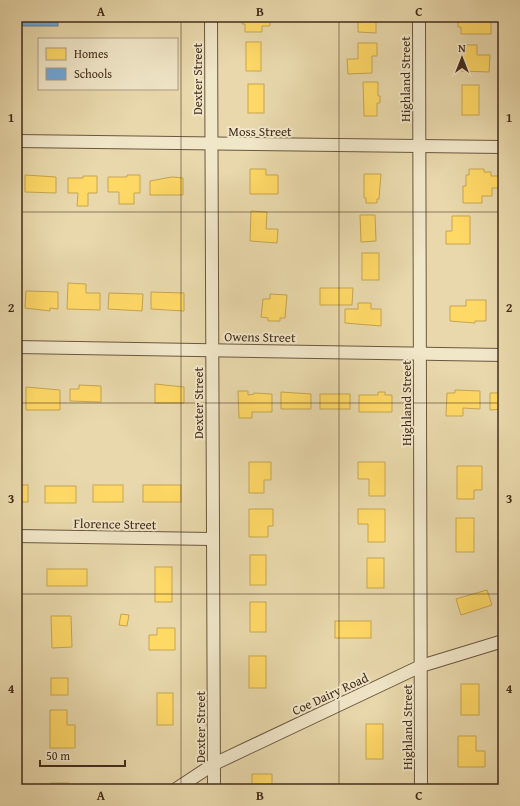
<svg xmlns="http://www.w3.org/2000/svg" width="520" height="806" viewBox="0 0 520 806" font-family="'Gentium Book Plus',serif">
  <rect width="100%" height="100%" fill="#e8d8ab"/>
  <filter id="stains"><feTurbulence type="fractalNoise" baseFrequency=".005" numOctaves="4"/><feColorMatrix values="0 0 0 0 .2 0 0 0 0 .09 0 0 0 0 .02 0 0 0 .5 -.17"/></filter>
  <radialGradient id="worn" r=".72"><stop offset=".6" stop-color="#630" stop-opacity="0"/><stop offset="1" stop-color="#630" stop-opacity=".3"/></radialGradient>
  <g fill="#ffd966" stroke="#c7a550">
    <polygon points="242,17 270,17 270,26 262,26 262,32 245,32 245,24 242,24"/>
    <polygon points="358,17 376,18 376,33 358,32"/>
    <polygon points="458,17 491,17 491,34 461,34 461,27 458,27"/>
    <rect x="246" y="42" width="15" height="29"/>
    <polygon points="358,43 377,43 377,56 372,56 372,73 348,74 347,59 358,59"/>
    <polygon points="463,45 477,45 477,55 490,55 489,72 461,71"/>
    <polygon points="363,82 378,82 378,96 380,96 380,103 377,103 377,116 364,116"/>
    <rect x="248" y="84" width="16" height="29"/>
    <rect x="462" y="85" width="17" height="30"/>
    <polygon points="250,169 266,169 266,175 278,175 278,194 250,194"/>
    <polygon points="469,169 484,169 484,172 491,172 491,176 502,176 502,188 492,188 492,196 482,196 482,203 463,203 463,186 466,186 466,175 469,175"/>
    <polygon points="364,174 381,174 379,199 377,199 377,203 366,203 366,198 364,198"/>
    <polygon points="25,175 56,177 56,193 25,192"/>
    <polygon points="127,175 140,175 140,193 134,193 134,204 119,204 119,192 108,192 108,177 127,177"/>
    <polygon points="83,176 97,176 97,193 88,193 88,206 77,206 78,193 68,193 68,178 83,178"/>
    <polygon points="172,177 183,178 183,195 150,195 150,181"/>
    <polygon points="251,211 267,212 266,229 278,229 277,243 250,241"/>
    <polygon points="360,215 375,215 376,241 361,242"/>
    <polygon points="452,216 470,216 470,244 446,244 446,231 452,231"/>
    <rect x="362" y="253" width="17" height="27"/>
    <polygon points="68,283 86,284 86,293 100,293 100,310 67,309"/>
    <polygon points="320,288 353,288 352,305 320,305"/>
    <polygon points="26,291 58,292 58,309 50,308 50,311 25,308"/>
    <polygon points="151,292 184,293 184,311 151,309"/>
    <polygon points="109,293 143,294 142,311 108,309"/>
    <polygon points="270,294 287,295 285,318 280,318 280,321 268,321 268,318 261,317 263,299 270,299"/>
    <polygon points="466,300 486,300 486,321 475,321 475,323 450,321 450,306 466,306"/>
    <polygon points="358,303 371,303 371,309 381,309 381,326 345,323 345,309 358,309"/>
    <polygon points="155,384 184,387 184,403 155,403"/>
    <polygon points="79,385 101,386 101,402 70,401 70,389 79,389"/>
    <polygon points="26,387 60,390 60,410 26,410"/>
    <polygon points="455,390 480,391 480,409 463,408 463,416 446,416 447,393 455,393"/>
    <polygon points="238,391 248,391 248,395 254,394 254,393 272,394 272,412 252,412 252,418 239,418"/>
    <polygon points="281,392 311,394 311,409 281,409"/>
    <polygon points="378,392 385,392 385,395 392,395 392,412 359,412 359,395 378,395"/>
    <polygon points="490,393 503,393 503,409 490,410"/>
    <rect x="320" y="394" width="30" height="15"/>
    <polygon points="249,462 271,462 271,480 264,480 264,493 249,493"/>
    <polygon points="358,462 385,462 385,496 369,496 369,479 358,479"/>
    <polygon points="457,466 482,466 482,490 474,490 474,499 457,499"/>
    <rect x="17" y="485" width="11" height="17"/>
    <rect x="93" y="485" width="30" height="17"/>
    <rect x="143" y="485" width="38" height="17"/>
    <rect x="45" y="486" width="31" height="17"/>
    <polygon points="249,509 273,509 273,526 268,526 268,537 249,537"/>
    <polygon points="358,509 385,509 385,542 368,542 368,524 358,524"/>
    <rect x="456" y="518" width="18" height="34"/>
    <rect x="250" y="555" width="16" height="30"/>
    <rect x="367" y="558" width="17" height="30"/>
    <rect x="155" y="567" width="17" height="35"/>
    <rect x="47" y="569" width="40" height="17"/>
    <polygon points="487,590 492,605 461,615 456,599"/>
    <rect x="250" y="602" width="16" height="30"/>
    <polygon points="121,614 129,615 127,626 119,625"/>
    <polygon points="51,616 71,616 72,647 52,648"/>
    <rect x="335" y="621" width="36" height="17"/>
    <polygon points="157,628 175,628 175,650 149,650 149,635 157,635"/>
    <rect x="249" y="656" width="17" height="32"/>
    <rect x="51" y="678" width="17" height="17"/>
    <rect x="461" y="684" width="18" height="31"/>
    <rect x="157" y="693" width="16" height="32"/>
    <polygon points="50,710 67,710 67,725 75,725 75,748 50,748"/>
    <rect x="366" y="724" width="17" height="35"/>
    <polygon points="458,736 476,736 476,751 485,751 485,767 458,767"/>
    <polygon points="252,774 272,774 272,785 281,785 281,789 252,789"/>
    <rect x="51" y="783" width="17" height="6"/>
  </g>
  <rect fill="#6fa8dc" stroke="#6283a2" x="17" y="17" width="41" height="9"/>
  <g fill="none" stroke-linecap="round" stroke-linejoin="round">
    <defs>
      <g id="minor">
        <polyline points="211,17 214,789"/>
        <polyline points="419,17 421,789"/>
        <polyline points="17,141 503,147"/>
        <polyline points="17,347 503,355"/>
        <polyline points="17,536 212,539"/>
        <polyline points="176,789 214,764 421,666 503,641"/>
      </g>
    </defs>
    <use href="#minor" stroke="#6c573f" stroke-width="14"/>
    <use href="#minor" stroke="#f0e6c8" stroke-width="12"/>
  </g>
  <path fill="none" stroke="#432c1b" stroke-width="1" stroke-opacity="0.55" d="M181 17V789M339 17V789M17 212H503M17 403H503M17 594H503"/>
  <g text-anchor="middle" dominant-baseline="central" stroke-width="4" stroke-linejoin="round" paint-order="stroke">
    <g font-size="13" fill="#432c1b" stroke="#f0e6c8">
      <text transform="translate(197 79) rotate(-90)">Dexter Street</text>
      <text transform="translate(405 79) rotate(-90)">Highland Street</text>
      <text x="260" y="131">Moss Street</text>
      <text transform="translate(260 337) rotate(1)">Owens Street</text>
      <text transform="translate(198 403) rotate(-90)">Dexter Street</text>
      <text transform="translate(406 403) rotate(-90)">Highland Street</text>
      <text transform="translate(115 524) rotate(1)">Florence Street</text>
      <text transform="translate(330 694) rotate(-25)">Coe Dairy Road</text>
      <text transform="translate(200 727) rotate(-90)">Dexter Street</text>
      <text transform="translate(407 727) rotate(-90)">Highland Street</text>
    </g>
  </g>
  <rect width="520" height="806" fill="none" stroke="#e8d8ab" stroke-width="44"/>
  <rect x="38" y="38" width="140" height="52" fill="#f0e6c8" stroke="#ab9c83"/>
  <rect x="46" y="48" width="20" height="12" fill="#ffd966" stroke="#ab9c83"/>
  <text x="74" y="58" font-size="12" fill="#432c1b">Homes</text>
  <rect x="46" y="68" width="20" height="12" fill="#6fa8dc" stroke="#ab9c83"/>
  <text x="74" y="78" font-size="12" fill="#432c1b">Schools</text>
  <g transform="translate(462 58)" stroke="#f0e6c8" stroke-width="3" paint-order="stroke">
  <path d="M0-3L7 15L0 10L-7 15Z" fill="#432c1b"/>
  <text y="-6" font-size="11" font-weight="bold" text-anchor="middle" fill="#432c1b">N</text>
  </g>
  <path d="M40 760v6h85v-6" fill="none" stroke="#432c1b" stroke-width="2"/>
  <text x="46" y="760" font-size="12" fill="#432c1b" stroke="#f0e6c8" stroke-width="3" paint-order="stroke">50 m</text>
  <rect x="22" y="22" width="476" height="762" fill="none" stroke="#432c1b" stroke-width="1.5"/>
  <g font-size="13" text-anchor="middle" font-weight="bold" fill="#432c1b">
    <text x="101" y="16">A</text>
    <text x="260" y="16">B</text>
    <text x="419" y="16">C</text>
    <text x="11" y="122">1</text>
    <text x="509" y="122">1</text>
    <text x="11" y="312">2</text>
    <text x="509" y="312">2</text>
    <text x="11" y="503">3</text>
    <text x="509" y="503">3</text>
    <text x="11" y="693">4</text>
    <text x="509" y="693">4</text>
    <text x="101" y="800">A</text>
    <text x="260" y="800">B</text>
    <text x="419" y="800">C</text>
  </g>
  <rect width="100%" height="100%" filter="url(#stains)"/>
  <rect width="100%" height="100%" fill="url(#worn)"/>
</svg>
